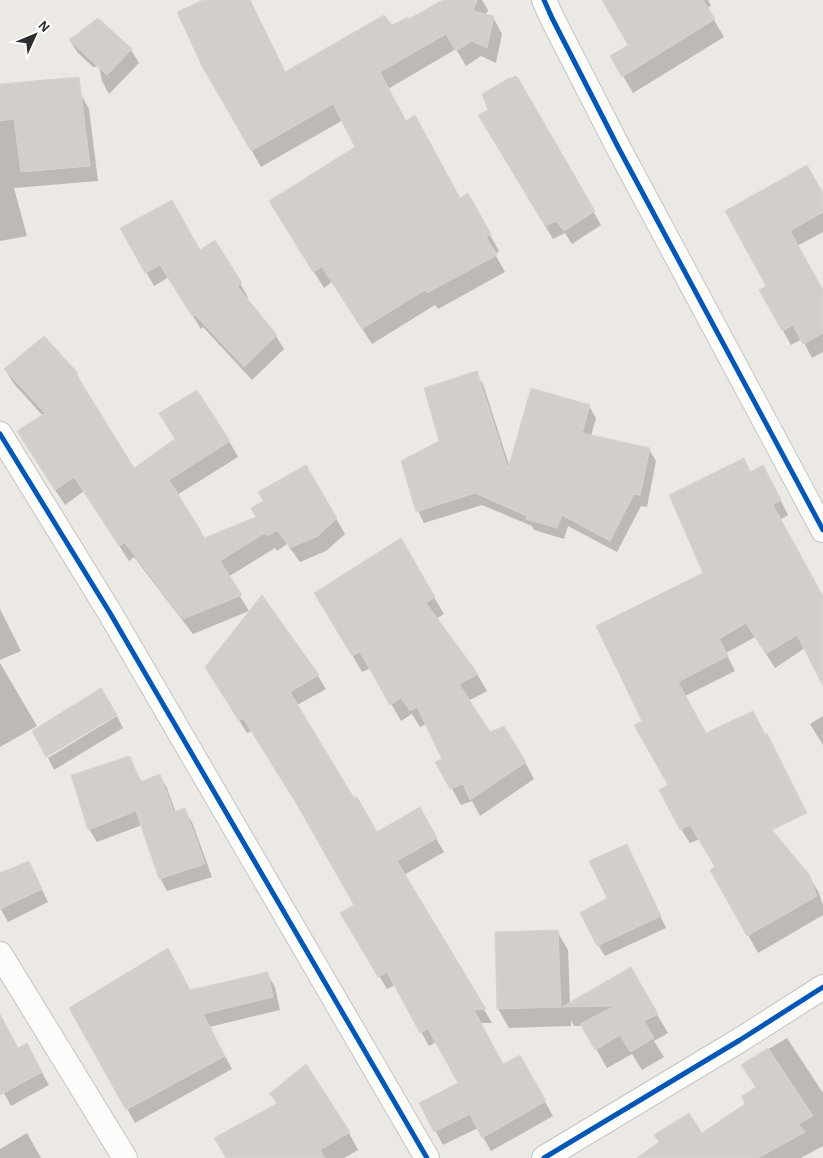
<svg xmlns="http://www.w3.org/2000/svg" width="823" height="1158" viewBox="0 0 823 1158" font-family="'Alegreya Sans',sans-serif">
  <rect width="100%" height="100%" fill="#ece8e4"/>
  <g fill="#0003">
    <polygon points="206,0 250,0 286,73 391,27 409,21 445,0 482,0 488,10 486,15 493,17 502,34 496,63 481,56 466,66 456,49 388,89 406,122 460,200 468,195 499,251 495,254 505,272 438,309 435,305 372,344 332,282 324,288 280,218 356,147 343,120 261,167 208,75"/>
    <polygon points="603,0 708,0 711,6 707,8 724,37 633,93 612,57 630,46"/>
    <polygon points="98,20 131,50 139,63 109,94 102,81 99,66 93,67 78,53 70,41"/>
    <polygon points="516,76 601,225 572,244 565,233 553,239 480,116 489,111 486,93"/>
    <polygon points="80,93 89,109 98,181 14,188 27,236 0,241 0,109"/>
    <polygon points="823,195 823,232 797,246 823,292 823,352 812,358 802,339 791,345 760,290 768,286 726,212"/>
    <polygon points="122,229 199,251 215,242 248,297 246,299 276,336 284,349 252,380 203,327 201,329 169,277 154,286"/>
    <polygon points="5,369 77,374 85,389 84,390 134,470 229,441 238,457 177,495 205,539 258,517 265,502 306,466 345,534 326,551 300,562 287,544 277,551 275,548 228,577 249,611 193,634 134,557 129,561 84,491 65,505 27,447 43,416 14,384"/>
    <polygon points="476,373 483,384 510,468 589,406 596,418 591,436 649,449 656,461 647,507 641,506 617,552 568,526 564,539 534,530 532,526 482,505 424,523 418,511 441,442"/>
    <polygon points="743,460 751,473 771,481 788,515 780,520 823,598 823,683 805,648 775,668 755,637 726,653 735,671 685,696 706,734 700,839 690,843 681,829 670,786 644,721 704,573"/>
    <polygon points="400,540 444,614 436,619 477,674 487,691 468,701 489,734 525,762 534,779 480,816 472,801 461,805 437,762 444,759 426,724 420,727 412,714 401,721 371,668 362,672 316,593"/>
    <polygon points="262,597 318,676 326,689 297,705 354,800 377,834 419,809 444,852 404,875 492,1023 480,1023 503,1066 520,1057 553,1116 491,1151 478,1128 443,1145 421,1103 459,1084 436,1042 429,1046 395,985 387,989 350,927 356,905 305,817 252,731 247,733 215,681"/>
    <polygon points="0,609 21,651 0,660"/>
    <polygon points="0,663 37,726 0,747"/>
    <polygon points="117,716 123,728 54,770 48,758"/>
    <polygon points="823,716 823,745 810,724"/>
    <polygon points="129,757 142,783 160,775 167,788 176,813 184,810 192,822 212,877 167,891 160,878 142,825 97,842 89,829"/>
    <polygon points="627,845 666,928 605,956 598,945 608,899"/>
    <polygon points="29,862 48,902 8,922 0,908 0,875"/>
    <polygon points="808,874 819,893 823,905 823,915 758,953 716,877"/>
    <polygon points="557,931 568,950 570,1004 630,969 668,1033 654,1041 664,1057 642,1070 632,1054 607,1068 583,1026 574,1026 571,1020 571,1026 509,1028 498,1009"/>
    <polygon points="267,974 275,987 280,1010 209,1027 232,1069 135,1123 71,1008 190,991"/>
    <polygon points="0,1016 18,1050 34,1058 49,1085 11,1106 0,1086"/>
    <polygon points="787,1038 823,1093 823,1146 801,1158 639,1158 702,1135 747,1104 756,1088 742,1065"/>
    <polygon points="271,1094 349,1133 358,1150 344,1158 227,1158 277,1104"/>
    <polygon points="27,1133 41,1158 0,1158 0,1149"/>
  </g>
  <g fill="#d1cecb" stroke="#d7d4d0">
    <polygon points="203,0 250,0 285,72 384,15 392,25 408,17 409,19 443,0 477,0 473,11 494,16 487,48 472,41 456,51 446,34 380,72 406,121 415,115 460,198 468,193 491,234 486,237 497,255 427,293 425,290 362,329 322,267 313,272 269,201 355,147 333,104 251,151 202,66 177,12"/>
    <polygon points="602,0 703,0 715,19 622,77 610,56 628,45"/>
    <polygon points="98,18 132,49 107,75 69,40"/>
    <polygon points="79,77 90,166 21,172 14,119 0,121 0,84"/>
    <polygon points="509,78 518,78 595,211 564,231 556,221 545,226 478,115 488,110 482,94"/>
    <polygon points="807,165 823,193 823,212 790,231 823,290 823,333 803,344 793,325 782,331 759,290 766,286 725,211"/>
    <polygon points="172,200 200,250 215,240 242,283 237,286 277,335 244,367 195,315 192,316 160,265 145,273 120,228"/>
    <polygon points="44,336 78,373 76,374 134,468 175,439 159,413 197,390 230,441 169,480 196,523 204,538 256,517 251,508 263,501 258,492 306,465 337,518 318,536 290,548 277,530 267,536 265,533 220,561 242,595 183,619 125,543 119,546 74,477 55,490 17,431 45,413 4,369"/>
    <polygon points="477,371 508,469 531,388 590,405 582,433 650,448 640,495 634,494 610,541 562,515 557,528 526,519 527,516 475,493 416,512 401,461 439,441 424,388"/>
    <polygon points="744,458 750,472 763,465 781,500 773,505 823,596 823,686 797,635 766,654 746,623 719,639 728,656 678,682 706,733 753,711 765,734 767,733 807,813 772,830 809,874 817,896 747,936 710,870 715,867 690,825 680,830 659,790 668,785 634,725 642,721 596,626 703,573 669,495"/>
    <polygon points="401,538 435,597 426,603 478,674 459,684 490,732 504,726 526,762 470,800 463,784 450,789 435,762 442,759 417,707 410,711 401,698 390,705 360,652 352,656 314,593"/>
    <polygon points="262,595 319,675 290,692 354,798 357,797 377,832 420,807 437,838 397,861 486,1009 474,1010 503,1064 520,1055 546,1101 482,1138 470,1114 434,1132 419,1103 458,1083 428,1029 420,1033 387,972 378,977 340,913 354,905 296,803 243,718 239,721 205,667"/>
    <polygon points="101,688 117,715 46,757 32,731"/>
    <polygon points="130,756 140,782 160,774 174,812 185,808 205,864 159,879 136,811 88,830 71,775"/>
    <polygon points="627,844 661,916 597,946 580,913 607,898 589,861"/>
    <polygon points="29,861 42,889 0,909 0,873"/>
    <polygon points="558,930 561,1007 497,1009 495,932"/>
    <polygon points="168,948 190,990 268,972 273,997 203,1014 225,1056 126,1110 69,1008"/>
    <polygon points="631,967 658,1014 644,1021 654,1038 630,1052 620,1035 595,1050 580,1024 615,1006 562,1007"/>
    <polygon points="0,1014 18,1048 27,1043 42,1072 0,1095"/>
    <polygon points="768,1048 813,1116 798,1124 805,1132 758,1158 637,1158 659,1142 654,1135 689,1113 702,1133 745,1104 742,1096 756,1087 741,1065"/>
    <polygon points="306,1064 350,1132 320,1150 325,1158 226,1158 214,1138 278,1103 269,1094"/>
  </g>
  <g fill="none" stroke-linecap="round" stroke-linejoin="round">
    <defs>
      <g id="street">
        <polyline points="544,0 552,18 618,147 823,530"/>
        <polyline points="0,434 110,613 427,1158"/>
        <polyline points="0,954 125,1158"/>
        <polyline points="544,1158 740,1040 823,987"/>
      </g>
    </defs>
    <use href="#street" stroke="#c5c4c5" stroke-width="26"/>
    <use href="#street" stroke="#fcfcfb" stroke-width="24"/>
    <defs>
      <g id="cycleway">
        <polyline points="544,0 552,18 618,147 823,530"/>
        <polyline points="0,434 110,613 427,1158"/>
        <polyline points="544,1158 740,1040 823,987"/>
      </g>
    </defs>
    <use href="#cycleway" stroke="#fff" stroke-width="8"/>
    <use href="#cycleway" stroke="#0057b8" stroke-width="5"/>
  </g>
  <g transform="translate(35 35) rotate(46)" stroke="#ffffff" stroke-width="4" paint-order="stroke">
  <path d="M0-4L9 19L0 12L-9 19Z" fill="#2e2e2e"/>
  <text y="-8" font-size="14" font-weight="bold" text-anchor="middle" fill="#2e2e2e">N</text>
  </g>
</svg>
